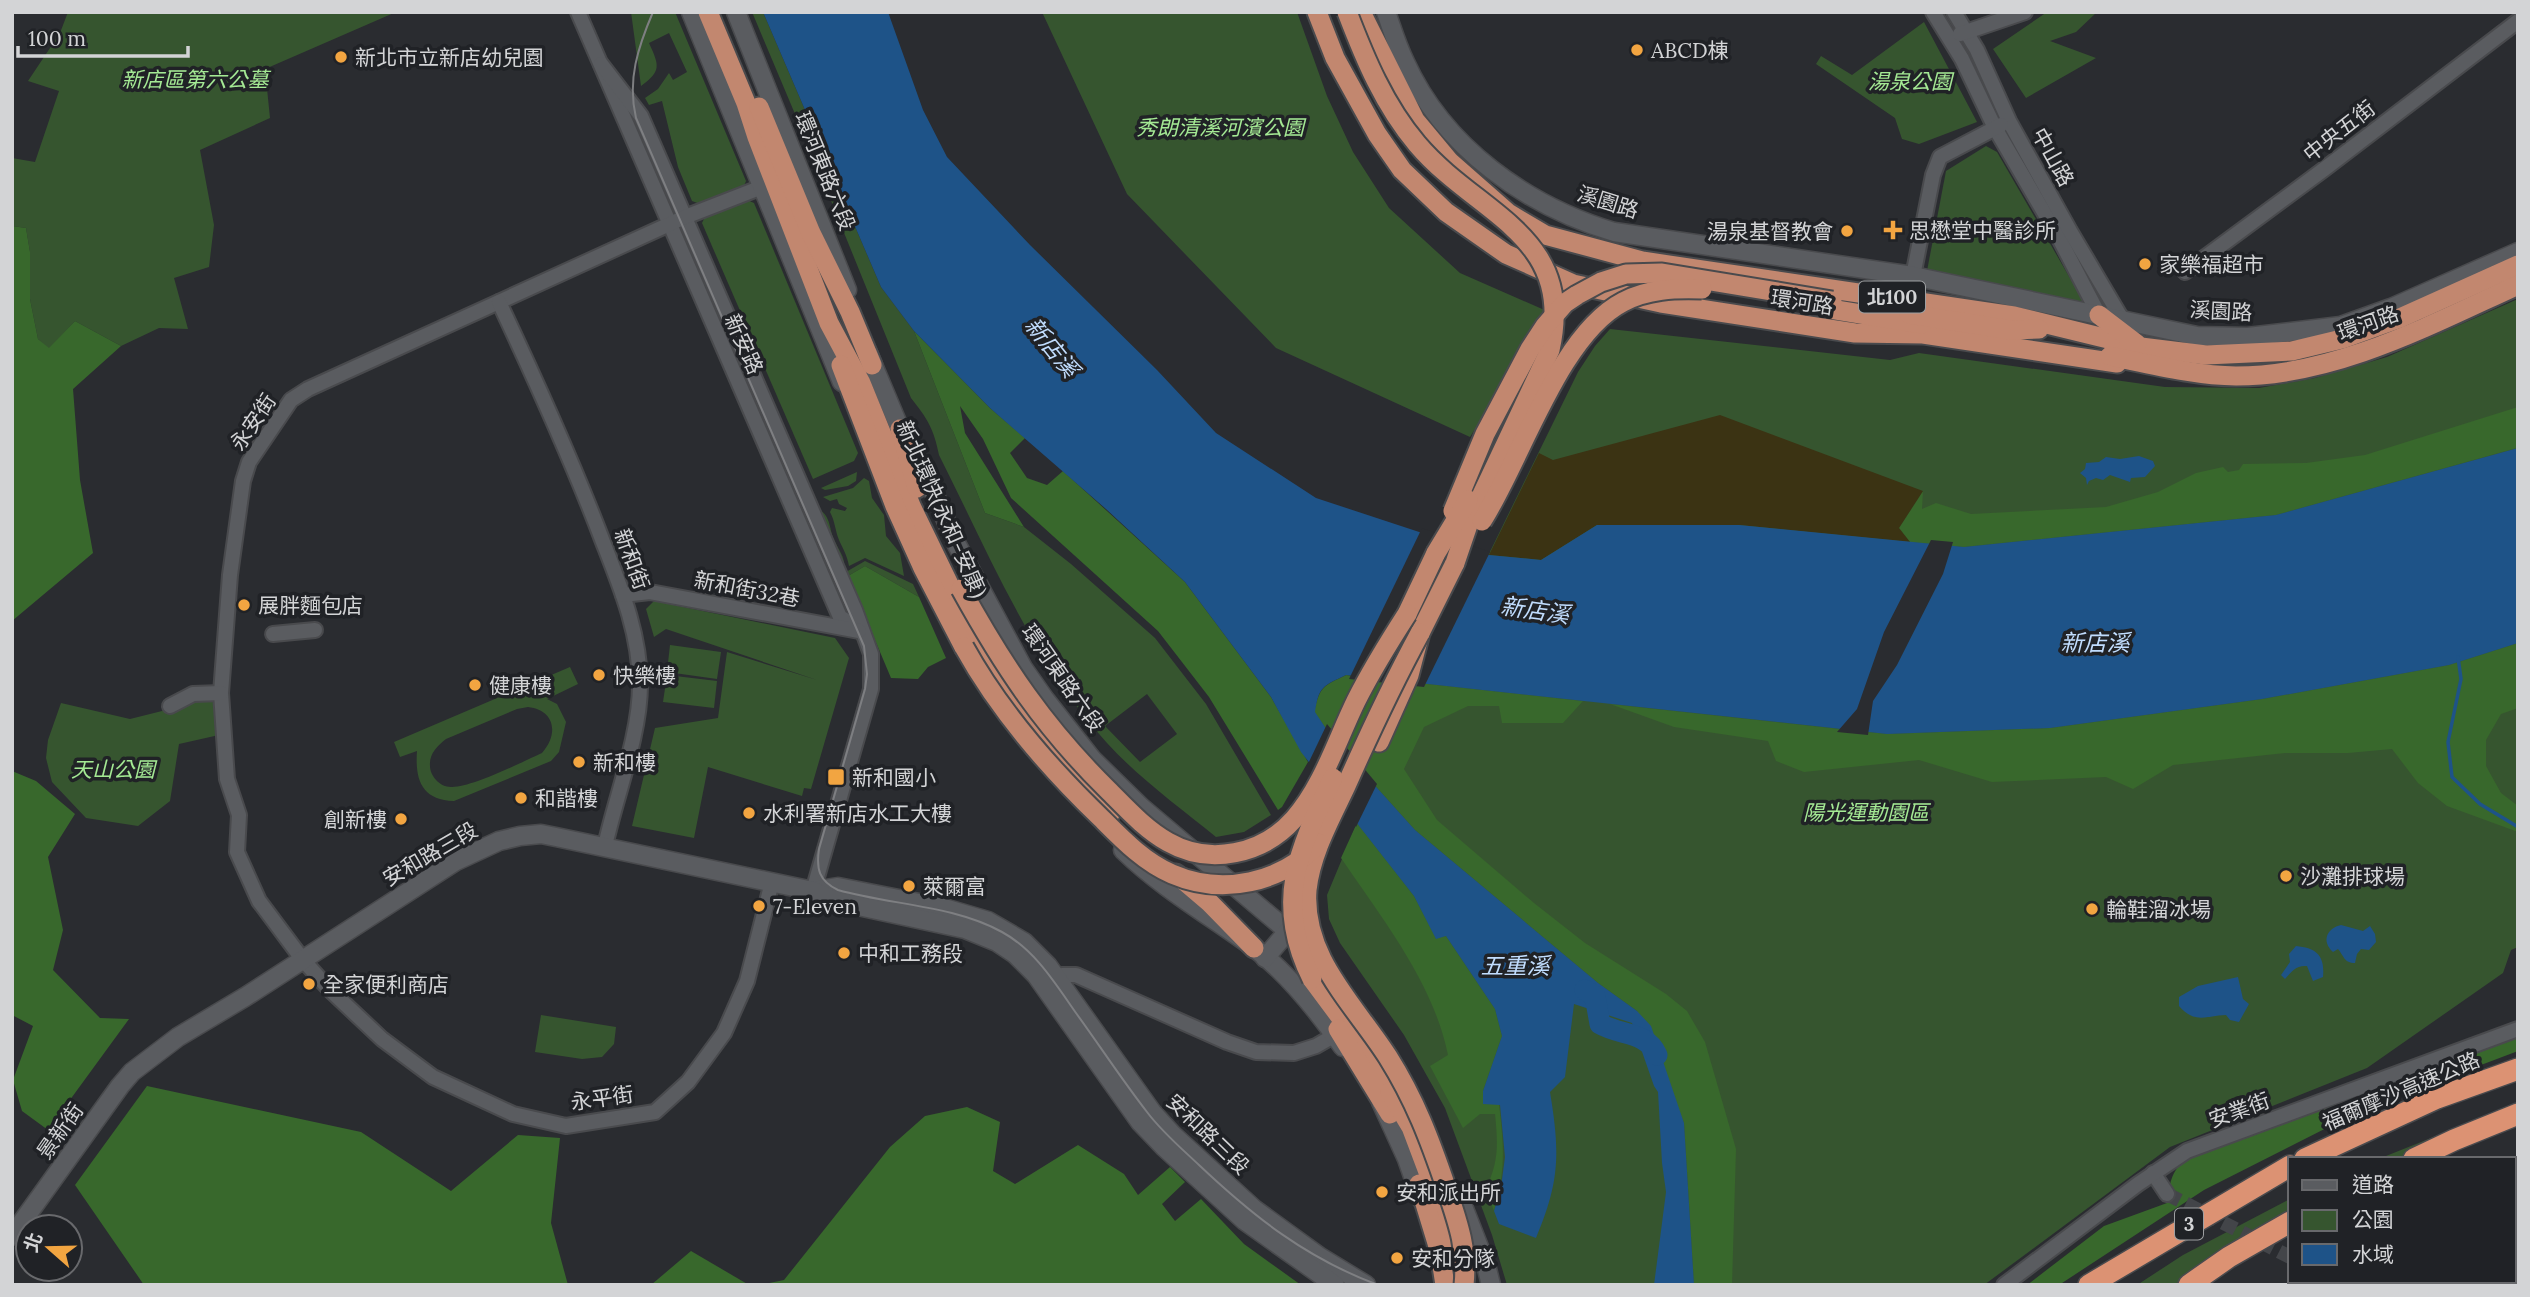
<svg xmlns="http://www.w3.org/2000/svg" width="2530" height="1297" viewBox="0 0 2530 1297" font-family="Lora,'Noto Sans TC',serif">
  <rect width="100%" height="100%" fill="#2a2c30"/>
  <g fill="#36552f" fill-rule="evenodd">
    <polygon points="68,12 396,12 265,69 270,118 200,150 214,225 209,267 174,278 188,329 159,328 121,346 75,321 49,349 38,339 30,299 30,252 26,228 12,226 12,158 35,162 59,91 28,81 60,33"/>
    <path d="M631 12H675L746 181 743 188 700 204 692 201 678 167 662 101 649 105 645 98 658 89 669 73 673 80 687 72 669 33 649 43C659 65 662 71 641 86Z"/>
    <path d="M752 12H763L881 287 914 331 985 513 1024 527 1071 564 1155 638 1206 704 1271 815 1244 832 1216 837C1179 807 1139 778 1107 743 1032 660 989 554 939 455 934 429 927 418 911 398L819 171 817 160 814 159ZM1147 694 1177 734 1140 762 1105 726Z"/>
    <polygon points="1042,12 1297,12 1327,96 1353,152 1389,208 1460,273 1549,312 1470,437 1276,348 1127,194"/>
    <polygon points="2047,12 2097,12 2076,32 2050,41 2096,58 2026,98 1993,49"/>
    <polygon points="1924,22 1977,122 1919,144 1902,139 1895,118 1816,64 1821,56 1852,75"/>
    <polygon points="1986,146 1997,152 2085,304 1927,271 1946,171"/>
    <polygon points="745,199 754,203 858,453 854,461 813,479 702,223 706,215"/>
    <polygon points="2518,299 2518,947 2511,950 2503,973 2367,1068 2170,1147 1984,1285 1507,1285 1492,1235 1445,1108 1404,1035 1340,943 1329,919 1327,895 1357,823 1578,372 1595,346 1610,329 1890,360 1919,353 2165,387 2259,388 2315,378 2387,357"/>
    <polygon points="857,472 856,481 848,486 825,490 821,488"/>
    <path d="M864 478 869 481 872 498 884 515 886 536 900 553 904 576 865 558 849 566C847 555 843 549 839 540 835 530 835 521 830 512L832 508 845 511 847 508 839 504 837 499 830 501 823 497 853 488Z"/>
    <path d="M819 509C831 517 829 528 834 540 839 551 845 556 844 568Z"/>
    <polygon points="865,561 913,584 919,597 865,566 848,576 846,572"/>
    <polygon points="654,601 835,638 849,658 811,789 804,788 802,796 708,767 694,838 632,826 655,728 718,718 727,652 817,680 666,629 654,637 646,609"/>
    <polygon points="670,645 721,652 717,679 667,672"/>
    <path d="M570 667 578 684 547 699 557 704 566 722 559 752 551 761 454 801C421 800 415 779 417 751L400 757 394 742ZM528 707C555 710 559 734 542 753 522 762 471 788 451 787 440 787 430 776 430 766 429 754 437 746 446 739L517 709Z"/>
    <polygon points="667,675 717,681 714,708 663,702"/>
    <polygon points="187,698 218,698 219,735 179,744 170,801 138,826 86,818 52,782 46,758 48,740 61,703 130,719 170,709"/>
    <polygon points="541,1015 616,1027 614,1044 602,1057 582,1059 535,1052"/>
    <polygon points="2451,1130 2398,1159 2378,1159 2386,1156"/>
    <polygon points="2290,1199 2290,1212 2249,1234 2174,1285 2137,1285 2183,1255"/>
  </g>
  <g fill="#38682c">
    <polygon points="12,226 26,228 30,252 30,299 38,339 49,348 75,321 121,346 73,389 80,480 93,553 12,621"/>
    <polygon points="914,331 990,408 1025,438 1010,453 1027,478 1047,485 1063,471 1185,582 1271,697 1308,762 1282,807 1278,810 1209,697 1158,631 1011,498 983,439 960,406 965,433 1024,527 985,513"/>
    <polygon points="2518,407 2517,448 2276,515 1964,547 1910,542 1899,528 1923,491 1922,509 1936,503 1971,514 2106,507 2158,492 2196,473 2223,467 2228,472 2239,470 2243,464 2306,463 2365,455"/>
    <polygon points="865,566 919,597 946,658 928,667 918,679 891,678 848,576"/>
    <polygon points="2518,643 2518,708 2501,714 2486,740 2486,766 2501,793 2518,806 2518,832 2447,806 2418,783 2392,749 2348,753 2285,753 2173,765 2133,789 2106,777 1992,782 1919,760 1804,772 1776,761 1768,741 1674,727 1610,704 1887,734 2050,728 2262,699 2449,665"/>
    <path d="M1346 675 1583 701 1563 723H1502L1499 706H1468L1424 727 1404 769 1437 820 1534 903 1585 943 1666 994 1687 1011 1705 1042 1736 1149 1732 1285H1694L1684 1123 1637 1011 1598 983 1415 830 1333 739 1314 712C1320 686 1323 686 1346 675Z"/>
    <polygon points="12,771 36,781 75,814 48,857 63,930 53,970 100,1018 129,1019 48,1130 22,1111 13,1080 33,1026 12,1015"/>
    <path d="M1357 823 1414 896 1436 938 1446 936 1495 1009 1502 1036 1483 1091V1104H1499C1504 1147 1506 1168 1494 1211L1486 1189C1499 1160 1498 1145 1495 1114H1480L1463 1128 1430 1066 1448 1055C1433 982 1383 920 1341 858Z"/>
    <path d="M2518 1037V1051L2362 1110 2204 1190 2059 1285H2027L2104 1226 2167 1203C2170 1185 2170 1171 2186 1160Z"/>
    <polygon points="147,1086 361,1132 451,1191 518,1135 560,1138 551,1223 568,1285 144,1285 75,1185"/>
    <polygon points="967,1107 1000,1122 993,1171 1015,1184 1078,1145 1124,1174 1138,1195 1170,1167 1185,1182 1162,1204 1175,1221 1201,1199 1244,1244 1301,1285 760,1285 784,1280 890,1147 925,1116"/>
    <polygon points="691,1251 749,1285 651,1285"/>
  </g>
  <polygon fill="#3b3313" points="1720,415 1923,491 1899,528 1910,542 1739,525 1597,525 1541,560 1489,555 1539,453 1553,460"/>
  <g fill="#1e5388">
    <path d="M763 12H888L923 110 947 157 1030 245 1157 370 1216 433 1316 498 1489 555 1541 560 1597 525H1739L1964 547 2276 515 2518 448V643L2449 665 2262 699 2050 728 1887 734 1346 675C1323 686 1319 686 1315 712L1333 739 1415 830 1598 983 1637 1011 1651 1026 1684 1123 1694 1285H1654L1666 1192 1662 1163 1658 1092 1654 1086 1632 1023 1574 1004 1565 1077 1550 1092C1560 1153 1560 1181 1536 1238L1499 1224 1494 1211 1501 1187 1505 1157 1500 1105 1483 1104V1091L1502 1036 1495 1009 1446 936 1436 939 1414 896 1301 752 1271 697 1185 582 1106 509 990 408 914 331 881 287Z"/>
    <polygon points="2139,456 2153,461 2155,466 2145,477 2131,478 2130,482 2110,475 2103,480 2096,478 2089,481 2087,485 2086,478 2080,473 2085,469 2086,463 2099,462 2106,457 2120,459"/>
    <path d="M2341 925 2363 931 2370 926 2375 934 2376 942 2369 950 2361 949 2357 954 2355 963C2344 963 2344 956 2338 949L2333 952C2321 941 2327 928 2341 925Z"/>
    <path d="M2296 946C2317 948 2325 956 2323 977L2313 981 2307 966C2296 965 2292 971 2285 979L2281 975 2290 962 2289 954Z"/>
    <path d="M2238 977 2243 999 2249 1004 2239 1022 2230 1020 2226 1015C2205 1016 2195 1024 2179 1006V997L2198 986Z"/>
  </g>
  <g fill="#2a2c30">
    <polygon points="1422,528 1490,552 1424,687 1349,679"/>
    <polygon points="1931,540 1953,542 1943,574 1897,665 1873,701 1868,735 1837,732 1857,709 1884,632"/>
    <polygon points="1327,724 1377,784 1356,827 1307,766"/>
  </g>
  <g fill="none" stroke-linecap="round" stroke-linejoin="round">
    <polyline stroke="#1e5388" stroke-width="3.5" points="2458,657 2461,679 2448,742 2452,777 2480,804 2518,827"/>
    <path stroke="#1e5388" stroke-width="21" d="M1585 990 1595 996 1600 1024C1621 1036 1646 1031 1657 1055"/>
    <polyline stroke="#434549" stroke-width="14" stroke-dasharray="14 7" stroke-linecap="butt" points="2167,1194 2290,1257"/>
    <defs>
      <g id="minor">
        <polyline points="578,12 840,617 862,631"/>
        <polyline points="1933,12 1962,59 1995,128 2059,238 2099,315"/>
        <polyline points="1954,12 1977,50 2009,121 2070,231 2122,319"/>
        <polyline points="1960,34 2025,12"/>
        <polyline points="601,64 641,116 855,610 871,654 871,689 813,891"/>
        <polyline points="762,187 685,217 308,389 291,400 249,462 243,481 230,575 221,693 227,779 239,815 237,852 259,901 303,960 329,989 382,1039 433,1077 513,1114 566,1126 655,1112 688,1082 724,1033 747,981 772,882"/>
        <polyline points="2185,272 2323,170 2518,21"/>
        <polyline points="1913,276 1933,175 1940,157 2001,125"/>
        <path d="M499 302C536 381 572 460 603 542 621 588 640 634 640 685 640 735 616 796 605 846"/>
        <polyline points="623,595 650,592 859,631"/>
        <polyline points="273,634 315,630"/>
        <polyline points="170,706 193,694 221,693"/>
        <polyline points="1048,983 1062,975 1076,975 1227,1042 1256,1052 1294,1053 1316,1046 1335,1035"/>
        <polyline points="2153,1173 2167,1194"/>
        <polyline points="2514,1240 2518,1240"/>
        <polyline points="2004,1285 2138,1184 2187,1151 2518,1029"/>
      </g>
      <path id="tertiary" d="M1386 12C1392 29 1397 46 1405 62 1444 148 1527 206 1614 232L1913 276 2197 336 2248 337 2341 326 2391 308 2518 252"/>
      <g id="secondary">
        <polyline points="691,12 842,382"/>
        <polyline points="736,12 847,290"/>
        <polyline points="868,353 900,429 925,473 957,545 1023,668 1044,698 1092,759 1141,807 1302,943"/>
        <path d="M1123 850C1162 888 1209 915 1253 947 1288 973 1318 1011 1343 1047"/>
        <polyline points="813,891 838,887 944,908 988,921 1024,942 1048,966 1152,1112 1173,1135 1254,1209 1320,1257 1366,1285"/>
        <polyline points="1265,958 1288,931"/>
        <polyline points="1381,1102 1407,1159 1421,1199"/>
        <polyline points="1459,1196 1486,1265 1491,1285"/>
        <polyline points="12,1236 120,1086 132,1072 178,1037 245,997 456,861 499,841 520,836 541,834 556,837 813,891 835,901 965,929 997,942 1015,954 1036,975 1140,1122 1164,1147 1245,1221 1335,1285"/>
        <polyline points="2506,1285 2514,1281"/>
      </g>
      <g id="trunk">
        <polyline points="708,12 746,103 757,137 829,323 861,383 912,508 958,603 1007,692 1050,748 1110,814"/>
        <polyline points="1317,12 1335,58 1377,134 1402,170 1446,212 1506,254 1573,284 1661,303 1855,333 1923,334 2117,363 2121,358"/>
        <polyline points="1361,12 1415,120 1450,162 1508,213 1545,235 1642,261 2014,316 2141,347 2206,355 2292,351 2342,339 2400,318 2518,265"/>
        <polyline points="759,107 811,233 850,312 872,365"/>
        <polyline points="1830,309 1922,324"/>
        <polyline points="1909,314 2011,330 2039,329"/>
        <polyline points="2099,315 2137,344"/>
        <path d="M2110 356C2149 364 2197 376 2236 376 2335 376 2430 325 2518 285"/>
        <polyline points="841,365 895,506 923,568 964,647"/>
        <polyline points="900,429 917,488"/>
        <polyline points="1407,614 1436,553"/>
        <polyline points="1379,742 1409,675 1420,633 1455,563"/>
        <polyline points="1176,874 1210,903 1254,948"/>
        <polyline points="1312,979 1355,1037"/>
        <polyline points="1353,1021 1402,1099"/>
        <polyline points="1338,1029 1390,1114"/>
        <polyline points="1390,1092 1411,1127 1460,1257"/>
        <polyline points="1419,1184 1440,1253 1445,1285"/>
      </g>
      <g id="motorway">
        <polyline points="2305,1159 2437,1098 2518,1069"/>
        <polyline points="2414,1159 2454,1140 2518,1114"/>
        <polyline points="2089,1285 2290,1166"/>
        <polyline points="2189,1285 2229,1257 2290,1222"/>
      </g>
    </defs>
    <use href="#minor" stroke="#494a4d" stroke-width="18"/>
    <use href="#tertiary" stroke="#494a4d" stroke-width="21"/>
    <use href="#secondary" stroke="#494a4d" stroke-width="21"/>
    <use href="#trunk" stroke="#494a4d" stroke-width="23"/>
    <use href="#motorway" stroke="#494a4d" stroke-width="24"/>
    <use href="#minor" stroke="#5a5c60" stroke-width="14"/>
    <use href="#tertiary" stroke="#5a5c60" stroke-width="18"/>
    <use href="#secondary" stroke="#5a5c60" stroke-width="18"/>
    <use href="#trunk" stroke="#c2876f" stroke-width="19"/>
    <use href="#motorway" stroke="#dc9273" stroke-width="21"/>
    <path stroke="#7e7f82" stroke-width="2" d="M653 12C638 47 627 80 636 118L864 646 867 674 865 689 819 849C816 869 819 881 838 890 891 905 953 905 1002 932 1035 950 1055 983 1076 1013 1100 1046 1122 1080 1147 1112 1162 1132 1181 1148 1199 1165 1254 1217 1306 1258 1378 1285"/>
    <defs>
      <g id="trunk-bridge">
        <path d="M1347 12C1365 59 1384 105 1417 144 1478 216 1576 234 1550 350L1469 522 1455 563"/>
        <polyline points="1453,511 1485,434 1530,349 1545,326 1565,303 1577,295 1601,282 1626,274 1662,273 1832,301"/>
        <path d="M1482 521C1521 460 1559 335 1623 302 1647 289 1675 288 1702 289"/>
        <polyline points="1436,553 1468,500"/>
        <path d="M961 589C1004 667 1044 727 1108 790 1127 809 1145 829 1168 842 1210 866 1263 854 1294 819 1323 786 1337 740 1356 701 1371 671 1389 642 1407 614"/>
        <path d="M1420 633C1393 683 1369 734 1346 786 1331 818 1311 853 1307 890 1302 957 1354 1004 1388 1057 1415 1100 1430 1140 1446 1187 1457 1220 1468 1249 1464 1285"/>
        <path d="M964 647C1000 712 1048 767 1101 818 1122 839 1144 862 1172 874 1223 896 1281 883 1319 843"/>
        <path d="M1312 979C1273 902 1299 849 1333 778"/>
      </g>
    </defs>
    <use href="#trunk-bridge" stroke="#494a4d" stroke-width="23" stroke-linecap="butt"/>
    <use href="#trunk-bridge" stroke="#c2876f" stroke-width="19"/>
  </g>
  <g fill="#f2a541" stroke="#202226" stroke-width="2.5">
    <circle cx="1637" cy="50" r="7"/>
    <circle cx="341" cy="57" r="7"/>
    <path d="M1889.5 219.5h7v7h7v7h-7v7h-7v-7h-7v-7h7z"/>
    <circle cx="1847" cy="231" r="7"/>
    <circle cx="2145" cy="264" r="7"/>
    <circle cx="244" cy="605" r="7"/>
    <circle cx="599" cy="675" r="7"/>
    <circle cx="475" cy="685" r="7"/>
    <circle cx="579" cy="762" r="7"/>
    <rect x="827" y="768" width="18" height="18" rx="3.5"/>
    <circle cx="521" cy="798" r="7"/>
    <circle cx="749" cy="813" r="7"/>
    <circle cx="401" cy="819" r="7"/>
    <circle cx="2286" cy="876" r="7"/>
    <circle cx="909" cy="886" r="7"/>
    <circle cx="759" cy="906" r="7"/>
    <circle cx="2092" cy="909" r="7"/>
    <circle cx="844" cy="953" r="7"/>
    <circle cx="309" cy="984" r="7"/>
    <circle cx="1382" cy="1192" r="7"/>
    <circle cx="1397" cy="1258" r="7"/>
  </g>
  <g text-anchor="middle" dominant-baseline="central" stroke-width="7" stroke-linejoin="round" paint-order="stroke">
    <g fill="#202226" stroke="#9d9fa1" stroke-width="2">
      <rect x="1859" y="281.5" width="66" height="31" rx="5"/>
      <rect x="2175" y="1208.5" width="28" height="31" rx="5"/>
    </g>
    <g font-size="19" font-weight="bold" fill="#d3d4d6">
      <text x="1892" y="297">北100</text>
      <text x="2189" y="1224">3</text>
    </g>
    <g font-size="21" fill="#d3d4d6" stroke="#202226" text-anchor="start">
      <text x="1651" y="50">ABCD棟</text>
      <text x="355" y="57">新北市立新店幼兒園</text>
      <text x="1909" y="230">思懋堂中醫診所</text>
      <text x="1833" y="231" text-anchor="end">湯泉基督教會</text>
      <text x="2159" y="264">家樂福超市</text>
      <text x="258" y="605">展胖麵包店</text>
      <text x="613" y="675">快樂樓</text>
      <text x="489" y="685">健康樓</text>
      <text x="593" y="762">新和樓</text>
      <text x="852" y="777">新和國小</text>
      <text x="535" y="798">和諧樓</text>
      <text x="763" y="813">水利署新店水工大樓</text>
      <text x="387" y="819" text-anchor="end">創新樓</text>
      <text x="2300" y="876">沙灘排球場</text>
      <text x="923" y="886">萊爾富</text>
      <text x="773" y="906">7-Eleven</text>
      <text x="2106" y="909">輪鞋溜冰場</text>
      <text x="858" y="953">中和工務段</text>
      <text x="323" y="984">全家便利商店</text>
      <text x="1396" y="1192">安和派出所</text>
      <text x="1411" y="1258">安和分隊</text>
    </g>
    <g font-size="21" font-style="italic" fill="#a4e994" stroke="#202226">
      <text x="195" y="79">新店區第六公墓</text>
      <text x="1910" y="81">湯泉公園</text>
      <text x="1220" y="127">秀朗清溪河濱公園</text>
      <text x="113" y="769">天山公園</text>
      <text x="1866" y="812">陽光運動園區</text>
    </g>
    <g font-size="21" fill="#d3d4d6" stroke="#202226">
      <text transform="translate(2339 131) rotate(-38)">中央五街</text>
      <text transform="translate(2053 157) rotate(61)">中山路</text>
      <text transform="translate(825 171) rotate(68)">環河東路六段</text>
      <text transform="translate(1608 202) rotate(17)">溪園路</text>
      <text transform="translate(1802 302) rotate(9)">環河路</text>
      <text transform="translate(2221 311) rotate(3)">溪園路</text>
      <text transform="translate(2368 323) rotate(-20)">環河路</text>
      <text transform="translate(744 344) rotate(66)">新安路</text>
      <text transform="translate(253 422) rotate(-56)">永安街</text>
      <text transform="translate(942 509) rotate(66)">新北環快(永和-安康)</text>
      <text transform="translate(632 559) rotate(70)">新和街</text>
      <text transform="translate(747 589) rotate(11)">新和街32巷</text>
      <text transform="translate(1063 678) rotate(55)">環河東路六段</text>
      <text transform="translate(430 854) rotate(-30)">安和路三段</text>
      <text transform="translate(2401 1091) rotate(-23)">福爾摩沙高速公路</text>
      <text transform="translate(602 1098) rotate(-8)">永平街</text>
      <text transform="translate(2239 1110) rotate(-20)">安業街</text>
      <text transform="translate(60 1131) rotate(-55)">景新街</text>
      <text transform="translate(1208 1134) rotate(44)">安和路三段</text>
    </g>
    <g font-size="23" font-style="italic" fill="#c1ddfe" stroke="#202226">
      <text transform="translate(1052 347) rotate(51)">新店溪</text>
      <text transform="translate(1535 610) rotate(8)">新店溪</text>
      <text x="2095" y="642">新店溪</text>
      <text x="1515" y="965">五重溪</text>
    </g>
  </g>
  <rect width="2530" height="1297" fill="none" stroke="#d3d4d6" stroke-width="28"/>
  <rect x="2288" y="1157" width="228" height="126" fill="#202226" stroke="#68696c" stroke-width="2"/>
  <rect x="2302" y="1180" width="35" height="10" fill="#5a5c60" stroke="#68696c" stroke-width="2"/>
  <text x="2352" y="1192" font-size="21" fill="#d3d4d6">道路</text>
  <rect x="2302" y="1210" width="35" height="21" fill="#36552f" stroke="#68696c" stroke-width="2"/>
  <text x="2352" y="1227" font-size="21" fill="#d3d4d6">公園</text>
  <rect x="2302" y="1244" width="35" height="21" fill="#1e5388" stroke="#68696c" stroke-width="2"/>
  <text x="2352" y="1262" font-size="21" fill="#d3d4d6">水域</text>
  <g transform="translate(49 1248) rotate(290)"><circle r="33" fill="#202226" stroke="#68696c" stroke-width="2"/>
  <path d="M0-5L12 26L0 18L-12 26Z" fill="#f2a541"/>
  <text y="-10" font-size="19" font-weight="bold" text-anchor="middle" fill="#d3d4d6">北</text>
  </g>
  <path d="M18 46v10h170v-10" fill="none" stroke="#d3d4d6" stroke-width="3.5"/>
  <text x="28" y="46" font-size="21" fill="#d3d4d6" stroke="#202226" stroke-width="5" paint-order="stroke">100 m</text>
</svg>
